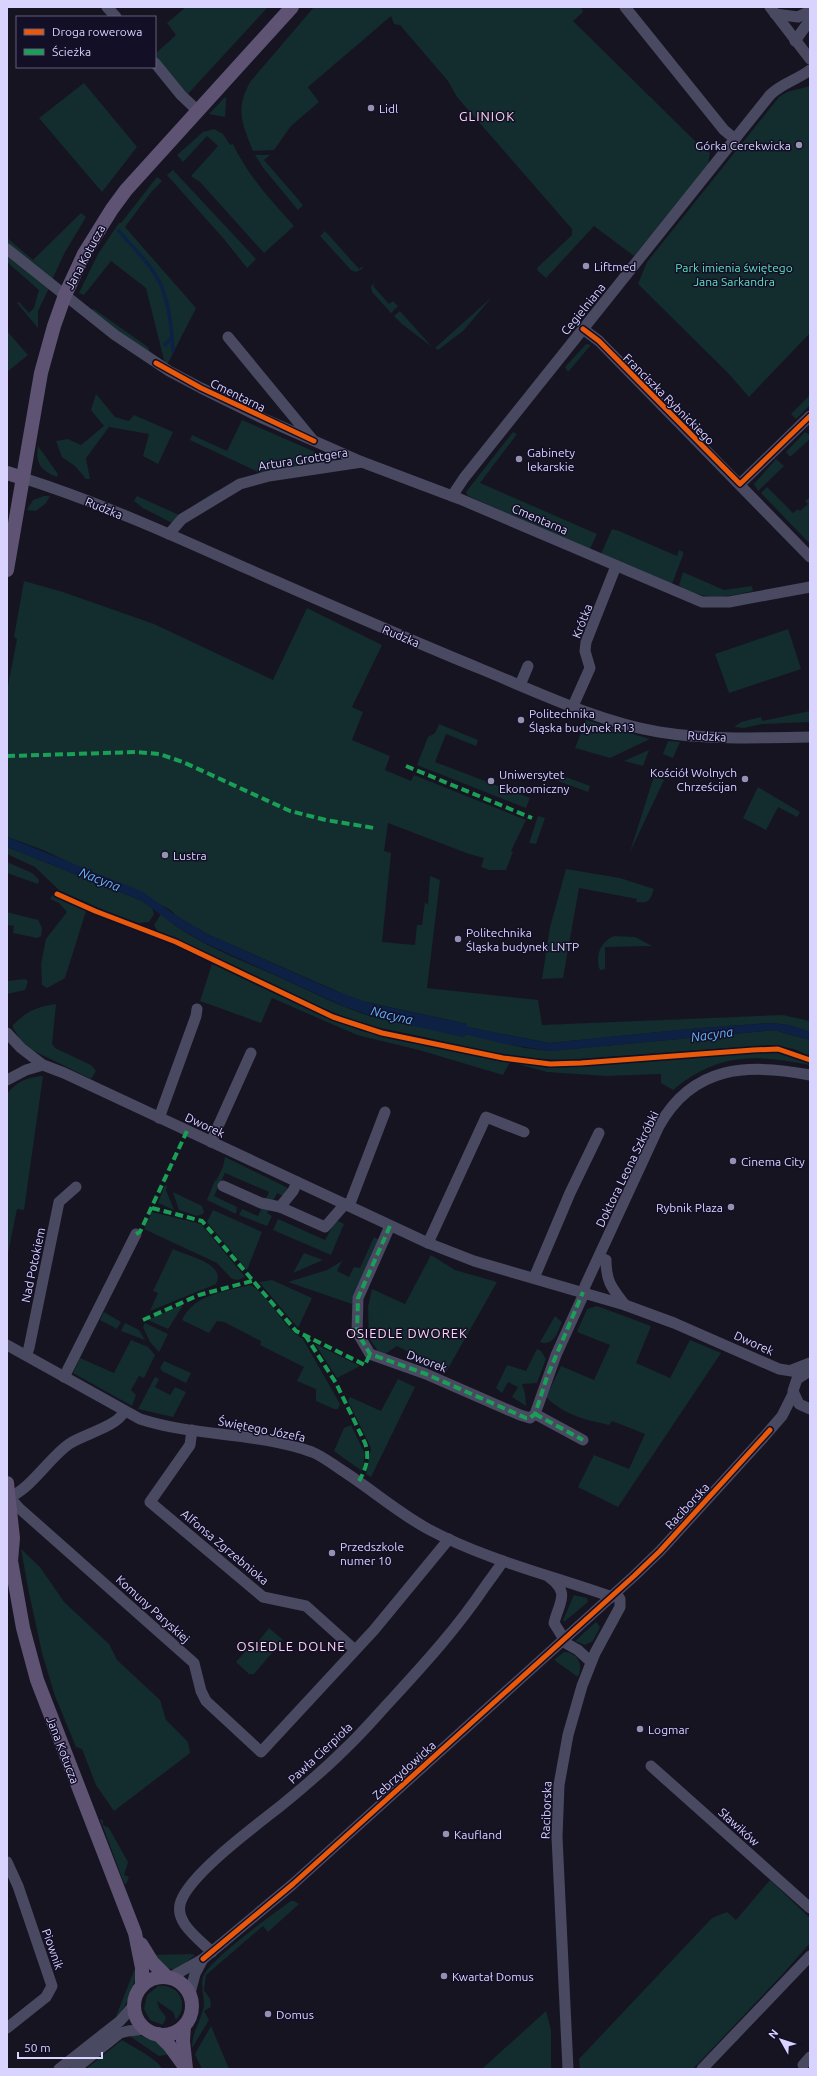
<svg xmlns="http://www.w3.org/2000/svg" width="817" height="2076" viewBox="0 0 817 2076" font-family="Ubuntu,sans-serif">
  <rect width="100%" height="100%" fill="#161421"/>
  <g fill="#132c2d">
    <polygon points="186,7 268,7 186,96 155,58 155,54 176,35 167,23"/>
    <path d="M314 7H581L583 12 573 21 699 145 710 153 708 165 634 256 594 226 546 278 538 271 537 268 572 235V229L457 97 448 81 400 25 394 24 391 16 308 87 319 102 291 126 274 150 253 151C242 123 235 110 250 82Z"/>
    <polygon points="84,83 137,147 102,192 39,118"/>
    <polygon points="810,86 810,333 749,397 728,373 638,284 647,262 779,97 787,92"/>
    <polygon points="225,97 226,99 225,117 209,114"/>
    <path d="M214 129 223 134 230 145 233 144C248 176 271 200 294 226L264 253 200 182 192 177V175L218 146 207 136 183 162 177 155 203 132Z"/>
    <polygon points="255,155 270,155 264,160 303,205 298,210 264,169"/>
    <polygon points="173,170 256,259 247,268 223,238 167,175"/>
    <polygon points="157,177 162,181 152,191 125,227 196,308 167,365 164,360 146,288 111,261 84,295 79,293 98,254 119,223 121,223"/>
    <polygon points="81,213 86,217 65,252 52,280 7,245 7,238 33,260"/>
    <polygon points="325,231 359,269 363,266 362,269 356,272 351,270 320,236"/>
    <polygon points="7,254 49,288 38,311 38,328 17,303 19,302 29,313 34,308 39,290 7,262"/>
    <polygon points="376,282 373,286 389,304 393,301 398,306 391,313 372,292 371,286"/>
    <polygon points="492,297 463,331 438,350 435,348"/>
    <polygon points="94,309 148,347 150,352 148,353 90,310"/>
    <polygon points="400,311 432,347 402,324 394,316"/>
    <polygon points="7,331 28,355 7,372"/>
    <polygon points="586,344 591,345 568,372 565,367"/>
    <polygon points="96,394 115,417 129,421 134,415 173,432 158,464 143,456 149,434 109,427 86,458 90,479 86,479 75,466 62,457 56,441 68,439 81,445 104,426 91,410"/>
    <polygon points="810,395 810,405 796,419 791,414"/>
    <polygon points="242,420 329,458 340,463 260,473 190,440 192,435 227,451"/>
    <polygon points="513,432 517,434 480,483 597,534 590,549 468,496 466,492"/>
    <polygon points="805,432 810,435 810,439 790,457 786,452"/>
    <path d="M38 446 58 474 57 477C41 471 35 463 38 446Z"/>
    <polygon points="776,459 784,466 758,491 754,484"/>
    <polygon points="767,487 793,513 798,509 800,511 808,504 805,501 810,497 810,544 761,493"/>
    <polygon points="216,491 218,492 172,523 143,508 134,501 137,496 179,515"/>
    <polygon points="44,496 50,496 46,503 36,511 27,510 33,500"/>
    <polygon points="612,529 619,531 677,556 679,550 683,552 683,555 672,584 601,554"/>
    <path d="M683 572 724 590 752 586 753 591C729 596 716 601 692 592 687 590 682 589 679 585Z"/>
    <polygon points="24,581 63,592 154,624 273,680 307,608 382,645 352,707 363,712 352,740 390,756 385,770 411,781 414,775 526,820 511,851 513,852 506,870 489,870 481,867 484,858 469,854 388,823 384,851 391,853 382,942 415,945 417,925 422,925 425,902 428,905 430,876 440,880 427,988 538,1000 542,1025 783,1015 810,1021 810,1032 789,1025 771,1023 700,1028 549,1043 467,1027 467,1024 357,1000 207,934 178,917 169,909 43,850 7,837 7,691 17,639 14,637"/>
    <polygon points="788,629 801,669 729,693 715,654"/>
    <polygon points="810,711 810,722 762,724 744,728 734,727 741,722 761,717 762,721"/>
    <polygon points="586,720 650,739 610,758 575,748"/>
    <polygon points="439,724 478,740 476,746 446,734 435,762 530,798 526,808 417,765 428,737 435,733"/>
    <polygon points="668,741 680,742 673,758 663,754"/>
    <polygon points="649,750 643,766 624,761"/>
    <polygon points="555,773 590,786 588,792 553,779"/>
    <polygon points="654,776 664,780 630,852"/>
    <polygon points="758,787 800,812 797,817 778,807 766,830 743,818"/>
    <polygon points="538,816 545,818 536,844 529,843"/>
    <polygon points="7,847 140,900 152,907 154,914 149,922 138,923 108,912 60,891 35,867 7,854"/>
    <polygon points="7,862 32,873 39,880 38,884 7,873"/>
    <path d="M566 869 620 878 654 889C650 900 649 904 636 902L637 899 579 888 563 978 542 979 550 927Z"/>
    <polygon points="54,893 87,908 65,978 47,988 42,985 41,964 46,939 67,912 59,903 50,899"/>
    <polygon points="7,912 38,920 42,928 41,936 37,938 13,933 14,926 7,925"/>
    <path d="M161 914C194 943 239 959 279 977 311 991 343 1009 377 1018 406 1025 435 1029 464 1037L465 1034 525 1048 550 1051 774 1030 810 1040V1056L794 1049 772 1045 564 1060C517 1059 470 1048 424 1037 396 1031 369 1027 342 1016 280 991 220 958 158 932L154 925Z"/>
    <path d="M614 936 635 937 652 946 605 947V969L600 970C595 956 600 942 614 936Z"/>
    <path d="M212 964 333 1020 362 1031 510 1062 550 1068 765 1052 783 1053 808 1061 810 1065C755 1054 718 1053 673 1090L661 1083V1074L606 1076 547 1072 510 1062 503 1075 419 1050 357 1035 272 998 261 1023 200 1001Z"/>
    <polygon points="25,979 28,981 25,990 7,994 7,981"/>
    <path d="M56 1004 52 1044 55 1048 91 1065 96 1071 91 1079 34 1051 23 1044 13 1028V1025C27 1011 36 1007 56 1004Z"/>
    <path d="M43 1076 24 1210 17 1209 7 1258V1094C17 1081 28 1077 43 1076Z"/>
    <polygon points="225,1157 288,1188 283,1196 277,1193 267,1213 272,1216 267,1226 239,1215 242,1209 258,1216 269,1192 225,1173 214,1196 237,1207 236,1214 207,1200 215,1180 216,1181 223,1167"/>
    <polygon points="165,1185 167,1187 166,1190 174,1210 158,1203"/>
    <polygon points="173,1192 202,1206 204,1212 203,1214 197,1216 179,1210"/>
    <polygon points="213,1210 262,1232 247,1270 207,1222"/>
    <polygon points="152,1212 201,1224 245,1277 238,1280 232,1279 217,1263 144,1229"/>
    <polygon points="278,1219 325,1240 336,1220 344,1224 331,1255 273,1230"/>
    <polygon points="374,1237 379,1240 352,1304 288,1282 327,1270 342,1261 337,1271 349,1277 354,1267 360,1268"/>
    <path d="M173 1249C186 1256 227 1263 216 1284L150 1311 158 1293 153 1291Z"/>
    <polygon points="304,1253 323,1260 293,1273"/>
    <polygon points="431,1255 455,1270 497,1282 446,1372 397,1346 385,1354 378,1351 369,1338 368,1307 372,1289 405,1304"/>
    <polygon points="272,1280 312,1298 298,1328 259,1282"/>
    <path d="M250 1285C268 1293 282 1327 303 1339L340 1404 338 1409H334L316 1401V1389L297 1381 304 1367 260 1345 261 1341 224 1322 217 1321 209 1333 182 1320C194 1294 224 1292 250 1285Z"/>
    <polygon points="181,1305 182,1307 168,1329 148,1320"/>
    <path d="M597 1306 651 1326 636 1363 670 1378 690 1340 721 1353 618 1507 578 1487 594 1455 629 1469 645 1434 612 1421 609 1425C586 1420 564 1415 546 1397L561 1366 594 1380 610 1345 577 1332 587 1309Z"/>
    <polygon points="104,1312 121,1322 117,1329 100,1320"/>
    <path d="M555 1316 562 1322C558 1331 554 1347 540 1342Z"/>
    <polygon points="125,1323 139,1330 145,1340 121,1331"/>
    <polygon points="145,1323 168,1334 159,1352 150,1342 143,1327"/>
    <polygon points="131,1340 148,1347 155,1355 144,1378 139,1376 131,1390 136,1395 132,1406 73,1373 80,1358 114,1373"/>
    <polygon points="315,1344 360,1366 337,1378"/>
    <polygon points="537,1349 541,1351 546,1359 537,1383 522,1384 525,1393 526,1406 512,1397 518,1387 508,1382 502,1393 496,1388 507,1365 526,1371"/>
    <polygon points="164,1361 191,1373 186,1383 162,1371 160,1368"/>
    <polygon points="155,1377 159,1379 155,1387 170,1395 175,1387 186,1392 173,1417 138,1409"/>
    <polygon points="398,1379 415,1387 371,1477 366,1474 371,1448 348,1401 350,1397 381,1411"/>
    <polygon points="351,1425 365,1454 362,1471 334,1451 344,1428"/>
    <polygon points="21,1549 40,1567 64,1602 109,1644 117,1660 160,1700 166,1720 188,1742 190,1753 114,1811 96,1785 82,1749 76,1747 55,1696 42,1653 28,1588"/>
    <polygon points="574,1595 587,1598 588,1602 564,1622 563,1620"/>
    <polygon points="596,1622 600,1627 593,1641 585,1645 575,1641"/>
    <polygon points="269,1628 283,1640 254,1674 249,1674 236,1662 250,1646 253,1648"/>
    <path d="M564 1652C579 1653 583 1665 578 1677L554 1660Z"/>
    <polygon points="100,1819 103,1820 103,1825 109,1828 128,1862 124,1875 129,1877 126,1884 124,1883"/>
    <polygon points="770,1880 810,1918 810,1943 782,1975 693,2069 580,2069 579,2059 712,1918 727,1912 736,1920"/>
    <path d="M291 1901H294L299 1904 268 1932 263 1926 206 1975 204 1990 210 1999 211 2007 204 2011 209 2020 192 2048C192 2033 199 2024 203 2010 206 1999 200 1988 203 1977 209 1960 274 1913 291 1901Z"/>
    <path d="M191 1954 195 1955C173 1973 173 1975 152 1955Z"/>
    <path d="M137 1963C136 1984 129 2004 115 2019Z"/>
    <path d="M158 1986C179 1983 190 2005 176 2020L173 2012 157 2001 159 2008 166 2017 163 2025 150 2020 144 2009 147 1995Z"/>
    <polygon points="546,2011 551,2030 551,2069 482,2069"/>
    <polygon points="211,2026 229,2069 202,2069 195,2054"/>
    <path d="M128 2035C147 2034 158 2042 171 2054L159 2056Z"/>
    <path d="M122 2040C131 2046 158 2059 162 2069H86Z"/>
  </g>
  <polygon fill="#0d2144" points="7,837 143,892 178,917 207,934 333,990 369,1003 467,1024 467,1027 549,1043 700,1028 771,1023 789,1025 810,1032 810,1040 774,1030 550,1051 500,1043 465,1034 464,1037 377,1018 343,1006 203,942 181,929 140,900 7,847"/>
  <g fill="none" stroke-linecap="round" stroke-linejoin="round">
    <g stroke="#0d2144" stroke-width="3.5">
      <path d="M119 231C133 248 151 264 160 283 169 303 172 329 173 351"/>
      <polyline points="165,345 172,337"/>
    </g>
    <g stroke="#4a4962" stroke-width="11">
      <polyline points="107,7 116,17"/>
      <polyline points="625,7 724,130 735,139"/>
      <polyline points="770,7 810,59"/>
      <polyline points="775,14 798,17 810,11"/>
      <polyline points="795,41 810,20"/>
      <polyline points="155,63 181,95 198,111"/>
      <polyline points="7,249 115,335 169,371 201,388 262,418 362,462 460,499 702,602 729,602 810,587"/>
      <polyline points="583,329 599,341 810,557"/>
      <polyline points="228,337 312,439"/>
      <path d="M23 478C98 502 170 534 241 566 321 601 400 636 481 669 537 692 599 722 659 732 708 740 760 738 810 737"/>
      <polyline points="740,484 810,416"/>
      <path d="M452 496 464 478 770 95C782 83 797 80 810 70"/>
      <polyline points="169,534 182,519 240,484 269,476 362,462"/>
      <polyline points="520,685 528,666"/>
      <polyline points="573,706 590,668 585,651 586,642 616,566"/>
      <polyline points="7,1033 21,1048 43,1065 64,1073 428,1243 474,1261 625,1305 674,1323 779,1369 804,1373"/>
      <polyline points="7,1080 26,1070 43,1065"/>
      <polyline points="159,1118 196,1016 197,1009"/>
      <polyline points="211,1142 251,1053"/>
      <polyline points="297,1182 293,1191 280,1207 325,1227 345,1204"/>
      <polyline points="223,1186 261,1203 280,1207"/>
      <polyline points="349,1206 385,1112"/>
      <path d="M390 1226 358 1298 357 1332 370 1354 426 1374 520 1415 530 1418 535 1414 556 1355 582 1298 585 1286 659 1126C693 1065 748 1063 810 1075"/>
      <polyline points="428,1243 486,1117 524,1132"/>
      <path d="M599 1257 606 1260C606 1282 612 1288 625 1305"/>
      <polyline points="534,1278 570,1193 599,1133"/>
      <path d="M7 1345 140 1419C195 1437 257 1432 312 1452 322 1456 331 1463 340 1469 370 1488 397 1512 428 1529 486 1560 550 1575 612 1597"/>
      <polyline points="26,1355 29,1348 59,1202 76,1187"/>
      <polyline points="792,1370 810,1363"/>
      <polyline points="808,1372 797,1379 793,1391 799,1404 810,1409"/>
      <polyline points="64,1377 136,1234"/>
      <path d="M124 1412C116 1427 84 1434 69 1444 50 1457 29 1491 9 1497L19 1508 194 1663 201 1691 206 1701 261 1752 374 1630 449 1539"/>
      <polyline points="535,1414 583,1440"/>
      <polyline points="192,1430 190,1445 150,1502 263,1597 306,1606 355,1650"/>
      <path d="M549 1577C571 1593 559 1602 554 1623L564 1639"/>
      <polyline points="562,1641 578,1650 591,1662"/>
      <polyline points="651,1766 810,1908"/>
      <polyline points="7,1862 18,1886 52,1986 46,1997 7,2028"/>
      <path d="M212 1952C199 1939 173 1922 181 1901 192 1872 257 1825 283 1804 305 1786 326 1768 346 1748 363 1732 378 1714 394 1697 426 1662 457 1628 484 1588 490 1579 497 1571 503 1561"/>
      <polyline points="171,1977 203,1959 293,1884 634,1576 660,1551 763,1438 782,1416 793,1394"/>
      <polyline points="190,1993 195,1974 203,1959"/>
      <polyline points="803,2065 810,2057"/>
      <polyline points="59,2069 120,2021 134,2005"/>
      <polyline points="75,2069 120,2033 128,2031 146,2029"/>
      <polyline points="568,2069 557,1837 559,1785 568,1735 582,1686 595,1653 620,1607 620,1599 616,1593"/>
      <polyline points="702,2069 810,1956"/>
    </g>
    <g stroke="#5e5373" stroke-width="14">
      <polyline points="7,473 23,478"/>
      <polyline points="7,570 41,373 54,326 65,295 84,254 112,209 126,190 292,7"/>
      <polyline points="7,1483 13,1538 11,1561"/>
      <polyline points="7,1551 11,1561 23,1628 37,1680 135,1933 142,1968 142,1986"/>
      <polyline points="141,1944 152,1962 166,1976"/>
      <circle cx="163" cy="2006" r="29"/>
      <polyline points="184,2026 183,2041 186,2069"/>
      <polyline points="158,2034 169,2045 185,2067"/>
    </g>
    <g stroke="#1a9f57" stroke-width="4" stroke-dasharray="8 4" stroke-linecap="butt">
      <polyline points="7,756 136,752 159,754 183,762 290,811 326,820 374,828"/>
      <polyline points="406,766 532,818"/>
      <polyline points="152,1208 202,1221 296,1331 365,1365 370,1354"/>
      <polyline points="390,1226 358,1298 357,1332 370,1354 426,1374 526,1418 530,1418 535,1414 547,1377 583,1292"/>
      <polyline points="136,1234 140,1232 187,1131"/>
      <polyline points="143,1320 199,1295 252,1281"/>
      <path d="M305 1335 336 1383 365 1443C370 1457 366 1469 359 1481"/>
      <polyline points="535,1414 583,1440"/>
    </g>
    <defs>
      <g id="cycleway">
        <polyline points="583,329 599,341 740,484 810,416"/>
        <polyline points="156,363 201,388 314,441"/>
        <polyline points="57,894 95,911 176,942 333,1017 382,1033 503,1058 550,1064 581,1063 753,1050 778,1049 810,1060"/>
        <polyline points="203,1959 293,1884 634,1576 660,1551 770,1430"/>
      </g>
    </defs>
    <use href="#cycleway" stroke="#130f26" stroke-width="8"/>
    <use href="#cycleway" stroke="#e8590c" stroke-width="5"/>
  </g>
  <g fill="#9591b1" stroke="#130f26" stroke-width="1.5">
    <circle cx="371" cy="108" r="4"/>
    <circle cx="799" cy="145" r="4"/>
    <circle cx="586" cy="266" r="4"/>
    <circle cx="519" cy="459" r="4"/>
    <circle cx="521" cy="720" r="4"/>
    <circle cx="745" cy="779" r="4"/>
    <circle cx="491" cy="781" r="4"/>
    <circle cx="165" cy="855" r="4"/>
    <circle cx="458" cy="939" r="4"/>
    <circle cx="733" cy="1161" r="4"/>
    <circle cx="731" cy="1207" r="4"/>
    <circle cx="332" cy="1553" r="4"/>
    <circle cx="640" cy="1729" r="4"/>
    <circle cx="446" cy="1834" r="4"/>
    <circle cx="444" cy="1976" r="4"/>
    <circle cx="268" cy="2014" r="4"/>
  </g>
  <g text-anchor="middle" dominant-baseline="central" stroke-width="3" stroke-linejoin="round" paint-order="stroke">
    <g font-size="12" fill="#d9d4ff" stroke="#130f26" text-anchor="start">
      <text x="379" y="108">Lidl</text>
      <text x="791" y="145" text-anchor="end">Górka Cerekwicka</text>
      <text x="594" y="266">Liftmed</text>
      <text x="527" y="452">Gabinety<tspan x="527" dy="14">lekarskie</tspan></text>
      <text x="529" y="713">Politechnika<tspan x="529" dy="14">Śląska budynek R13</tspan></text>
      <text x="737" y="772" text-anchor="end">Kościół Wolnych<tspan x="737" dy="14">Chrześcijan</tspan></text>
      <text x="499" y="774">Uniwersytet<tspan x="499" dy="14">Ekonomiczny</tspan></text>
      <text x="173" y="855">Lustra</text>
      <text x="466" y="932">Politechnika<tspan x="466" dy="14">Śląska budynek LNTP</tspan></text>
      <text x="741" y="1161">Cinema City</text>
      <text x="723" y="1207" text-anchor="end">Rybnik Plaza</text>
      <text x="340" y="1546">Przedszkole<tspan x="340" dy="14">numer 10</tspan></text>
      <text x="648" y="1729">Logmar</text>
      <text x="454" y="1834">Kaufland</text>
      <text x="452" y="1976">Kwartał Domus</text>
      <text x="276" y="2014">Domus</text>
    </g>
    <g font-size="12" fill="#d9d4ff" stroke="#130f26">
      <text transform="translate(85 257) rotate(-62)">Jana Kotucza</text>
      <text transform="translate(583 309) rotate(-51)">Cegielniana</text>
      <text transform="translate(238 395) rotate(26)">Cmentarna</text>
      <text transform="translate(669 399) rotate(45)">Franciszka Rybnickiego</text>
      <text transform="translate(303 459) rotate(-9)">Artura Grottgera</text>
      <text transform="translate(104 508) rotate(22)">Rudzka</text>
      <text transform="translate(540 519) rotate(23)">Cmentarna</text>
      <text transform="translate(582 621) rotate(-69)">Krótka</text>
      <text transform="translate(401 636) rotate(23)">Rudzka</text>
      <text transform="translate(707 736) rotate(3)">Rudzka</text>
      <text transform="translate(205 1125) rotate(25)">Dworek</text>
      <text transform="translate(627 1169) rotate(-64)">Doktora Leona Szkróbki</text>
      <text transform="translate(33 1265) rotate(-78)">Nad Potokiem</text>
      <text transform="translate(754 1343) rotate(24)">Dworek</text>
      <text transform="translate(427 1361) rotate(21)">Dworek</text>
      <text transform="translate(262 1429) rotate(11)">Świętego Józefa</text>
      <text transform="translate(687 1506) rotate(-47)">Raciborska</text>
      <text transform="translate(225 1547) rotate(40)">Alfonsa Zgrzebnioka</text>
      <text transform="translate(153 1609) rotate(42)">Komuny Paryskiej</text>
      <text transform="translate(63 1750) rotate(69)">Jana Kotucza</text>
      <text transform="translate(320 1753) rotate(-43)">Pawła Cierpioła</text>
      <text transform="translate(404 1770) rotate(-42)">Zebrzydowicka</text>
      <text transform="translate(546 1810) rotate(-88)">Raciborska</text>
      <text transform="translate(739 1827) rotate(42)">Sławików</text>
      <text transform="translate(53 1949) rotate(71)">Piownik</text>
    </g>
    <g font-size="12" fill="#5fe0c0" stroke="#130f26">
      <text x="734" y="267">Park imienia świętego<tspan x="734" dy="14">Jana Sarkandra</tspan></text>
    </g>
    <g font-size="13" letter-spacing="1" fill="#ffd6f0" stroke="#130f26">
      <text x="487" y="116">GLINIOK</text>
      <text x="407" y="1333">OSIEDLE DWOREK</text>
      <text x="291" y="1646">OSIEDLE DOLNE</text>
    </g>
    <g font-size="13" font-style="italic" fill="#62b6ff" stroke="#130f26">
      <text transform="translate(100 879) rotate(22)">Nacyna</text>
      <text transform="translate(392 1015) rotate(13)">Nacyna</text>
      <text transform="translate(712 1034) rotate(-8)">Nacyna</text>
    </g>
  </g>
  <rect width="817" height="2076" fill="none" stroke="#d9d4ff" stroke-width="16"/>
  <rect x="16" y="16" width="140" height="52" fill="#130f26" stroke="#625e7d"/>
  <rect x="24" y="29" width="20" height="6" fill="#e8590c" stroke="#625e7d"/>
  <text x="52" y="36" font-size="12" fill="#d9d4ff">Droga rowerowa</text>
  <rect x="24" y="49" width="20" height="6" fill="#1a9f57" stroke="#625e7d"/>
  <text x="52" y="56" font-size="12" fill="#d9d4ff">Ścieżka</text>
  <g transform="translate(781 2040) rotate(309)" stroke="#130f26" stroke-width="3" paint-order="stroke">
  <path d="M0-3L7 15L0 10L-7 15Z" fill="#d9d4ff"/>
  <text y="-6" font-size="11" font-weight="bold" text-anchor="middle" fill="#d9d4ff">N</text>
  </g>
  <path d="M18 2052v6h84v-6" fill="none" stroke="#d9d4ff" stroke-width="2"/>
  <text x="24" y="2052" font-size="12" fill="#d9d4ff" stroke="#130f26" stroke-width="3" paint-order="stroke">50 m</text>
</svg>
